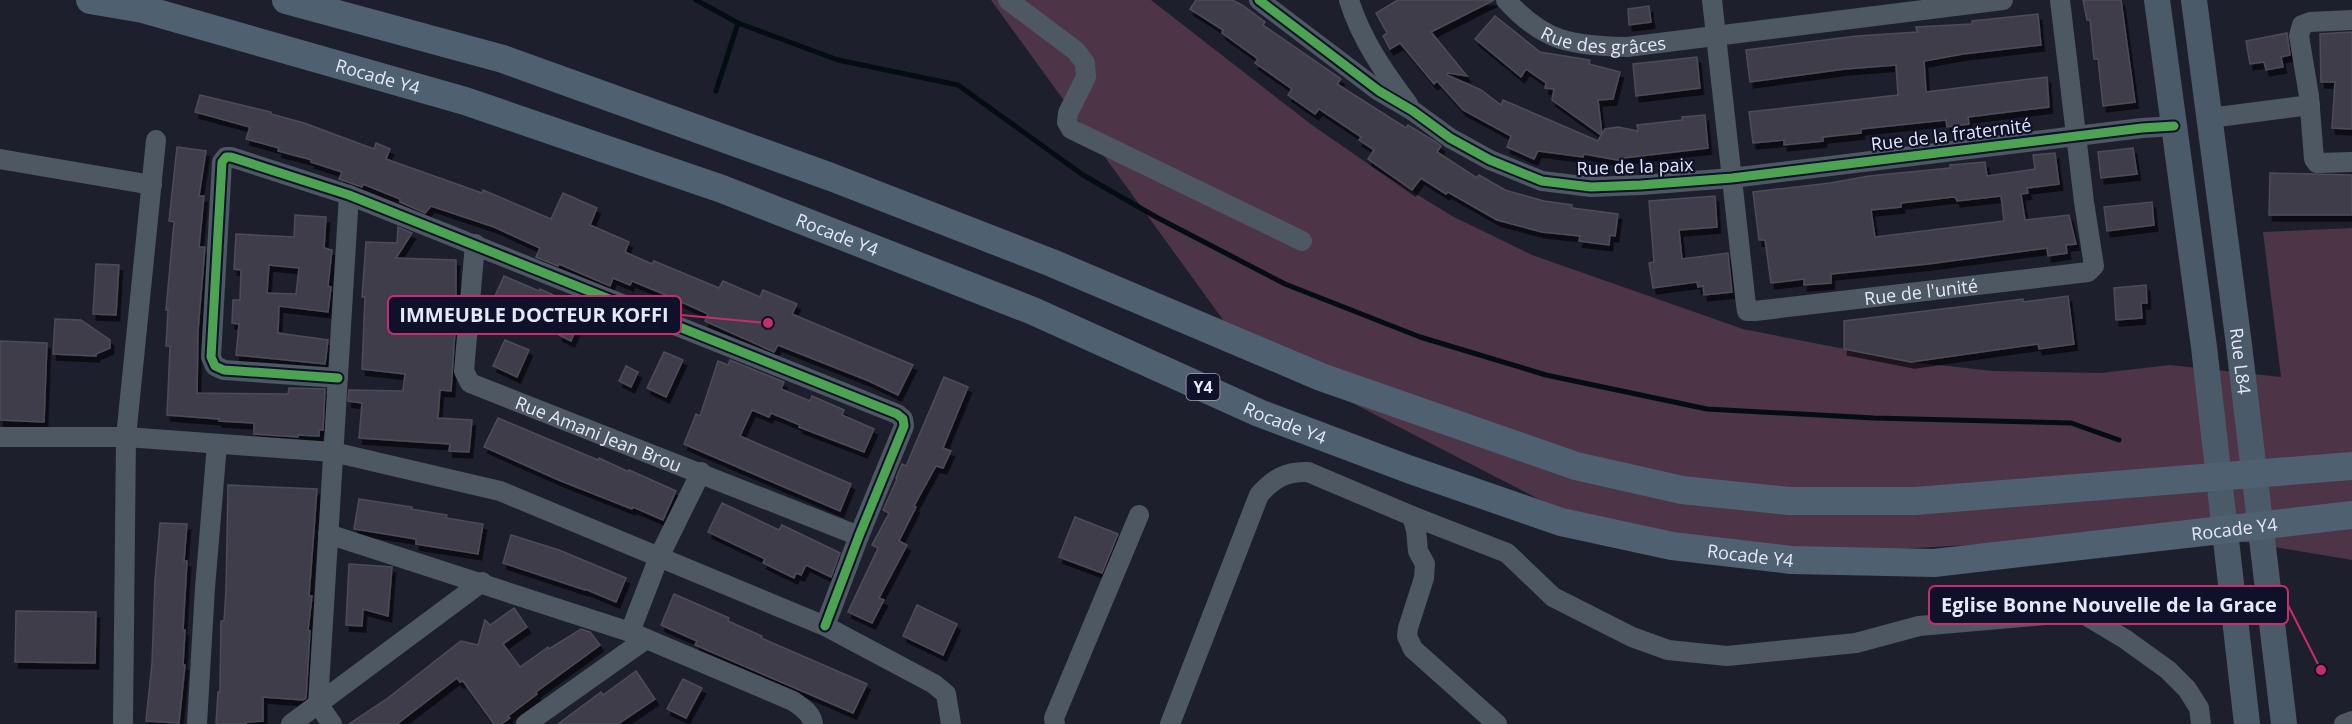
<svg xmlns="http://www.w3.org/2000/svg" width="2352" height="724" viewBox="0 0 2352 724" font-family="'Open Sans',sans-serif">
  <defs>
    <filter id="shadow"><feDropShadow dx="3.5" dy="6" stdDeviation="0" flood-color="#0009"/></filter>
  </defs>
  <rect width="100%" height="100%" fill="#1d1f2d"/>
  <polygon fill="#4d3446" points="991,0 1151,0 1312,125 1377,170 1452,216 1532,255 1743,329 1911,362 1993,371 2101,373 2170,365 2281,377 2263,232 2352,228 2352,560 2184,532 1832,553 1622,542 1242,346"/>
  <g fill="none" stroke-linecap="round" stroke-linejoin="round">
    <g stroke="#030d12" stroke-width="5">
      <polyline points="696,0 738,23 838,60 958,85 1083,175 1156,217 1285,284 1420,337 1546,375 1707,409 1874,418 2071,423 2119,440"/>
      <polyline points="716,91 738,23"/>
    </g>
  </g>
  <g fill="#403c4b" stroke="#4e4b58" stroke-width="1.5" fill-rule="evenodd" filter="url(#shadow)">
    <polygon points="1196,0 1232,0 1242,5 1265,22 1263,25 1341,79 1337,84 1406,128 1408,125 1436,142 1441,146 1437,152 1477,178 1479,175 1505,190 1544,201 1572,205 1572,208 1618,214 1615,236 1610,235 1609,245 1579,241 1580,236 1542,232 1497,220 1448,192 1446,194 1421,178 1412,190 1368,159 1374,150 1359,140 1361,137 1319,109 1315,114 1288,95 1292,89 1255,63 1258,59 1222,33 1223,30 1190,9"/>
    <polygon points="1398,0 1494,0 1431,32 1467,76 1448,73 1447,75 1481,90 1501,105 1503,100 1598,141 1601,135 1552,100 1554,89 1545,88 1546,83 1526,69 1521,77 1475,39 1495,16 1540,52 1590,60 1589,64 1620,72 1613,99 1598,100 1602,134 1605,129 1618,127 1638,131 1637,125 1682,120 1682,117 1705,115 1708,148 1623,158 1623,161 1584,154 1583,157 1538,151 1534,159 1507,147 1511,136 1463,110 1437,81 1434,84 1400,43 1390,49 1383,36 1387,33 1376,13"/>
    <polygon points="2083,0 2121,0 2135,102 2103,106 2098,59 2094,59 2090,20 2087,20"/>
    <polygon points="1649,6 1651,22 1629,25 1628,9"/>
    <polygon points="2038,14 2041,45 1963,54 1924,61 1926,92 2047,77 2049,107 1968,117 1969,124 1947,127 1946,120 1861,129 1861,133 1823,137 1823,141 1784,145 1784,140 1753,143 1749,112 1898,95 1896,65 1845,69 1750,82 1746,50 1857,36 1917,32 1916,27 1972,24 1972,21"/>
    <polygon points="2352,32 2352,129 2332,128 2335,82 2321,82 2320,34"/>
    <polygon points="2287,33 2290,55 2281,57 2283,67 2266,70 2264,62 2250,64 2246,41"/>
    <polygon points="1697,57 1700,88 1636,96 1633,64"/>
    <polygon points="200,95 271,112 271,114 304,123 374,149 376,143 390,149 386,159 482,193 483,190 551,219 563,193 597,208 590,225 629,242 625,252 652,264 654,261 719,288 723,281 760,297 763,290 797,304 792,314 913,365 898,395 869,381 778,345 774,352 705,321 708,314 666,295 632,281 630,285 613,278 610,286 559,264 558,266 536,257 540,248 494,227 431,206 425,213 400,202 400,199 363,184 362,187 339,179 342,172 311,162 312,160 278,151 279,148 246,139 250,127 195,112"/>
    <polygon points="177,147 206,151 199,196 204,196 199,247 205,247 198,331 197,393 288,394 289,388 325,389 323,430 319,430 319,436 298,435 298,437 254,434 254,423 219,421 219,419 167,415 170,346 166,346 168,310 166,310 174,222 169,221"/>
    <polygon points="2133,148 2137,174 2101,178 2098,152"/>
    <path d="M2055 153 2059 184 2027 188 2028 193 2021 194 2025 220 2069 215 2076 244 2066 245 2067 253 2048 256 2047 248 1928 264 1831 274V283L1804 285V279L1771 283 1765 240H1759L1753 192 1830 183 1869 176 1950 168V165L1985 162 1987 176 2035 169 2033 155ZM2001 196 2004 221 1875 237 1871 210 1901 207V203L1953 197 1956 198 1957 201Z"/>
    <polygon points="2270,173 2352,175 2352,215 2269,215"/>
    <polygon points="1715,196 1717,227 1679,230 1682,259 1728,253 1732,292 1704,295 1703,286 1698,287 1697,282 1653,288 1649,263 1654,262 1649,201"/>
    <polygon points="2152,202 2154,225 2107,231 2104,207"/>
    <path d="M295 215 326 217 324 248 332 250 328 286 331 287 328 312 279 306 278 333 328 340 325 364 236 355 239 324 232 323 233 300H240L241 270 234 269 236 234 294 237ZM269 265 299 268 296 294 267 293Z"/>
    <polygon points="398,227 412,233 396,258 456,260 456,317 451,391 440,390 438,418 472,420 469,452 449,451 450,444 359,438 362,403 348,401 349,390 403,391 405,374 362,369 365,297 362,297 366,242 397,243"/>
    <polygon points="96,264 119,265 116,315 93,314"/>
    <polygon points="504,276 539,291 540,289 573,304 574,301 586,307 571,341 559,335 560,331 513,309 510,316 490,307"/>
    <polygon points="2146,285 2147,303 2141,303 2142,318 2116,320 2114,288"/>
    <polygon points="2068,296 2074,344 2039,349 2038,344 1911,362 1844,349 1844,321 2023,299 2023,302"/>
    <polygon points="55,319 81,320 110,340 110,348 96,354 96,356 53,354"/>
    <polygon points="505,340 529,350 517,377 493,366"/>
    <polygon points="0,341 47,343 44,422 0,420"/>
    <polygon points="664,352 683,360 666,397 647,388"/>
    <polygon points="730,360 784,382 781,389 810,401 812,396 844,410 842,415 874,429 864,452 799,427 800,425 771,413 769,417 752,410 740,436 851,484 840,511 684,444 696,414 700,416 718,361 728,365"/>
    <polygon points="626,366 638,372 631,387 619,381"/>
    <polygon points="944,377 968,387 943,448 951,451 943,468 936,466 914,506 916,507 899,541 907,545 879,598 884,600 872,623 848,612 878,548 872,545 889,513 883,510 897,479 896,478 902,464 906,466"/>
    <polygon points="498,418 598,460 599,458 629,472 629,470 676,491 663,520 633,507 632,509 561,481 484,447"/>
    <polygon points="228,485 317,489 309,596 312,596 308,630 310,631 306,698 303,700 263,697 263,721 246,722 246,724 216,724 218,692 220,692 221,621 224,621 226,590"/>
    <polygon points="359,499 412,507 411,509 447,515 446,518 483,524 478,554 416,544 416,539 354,529"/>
    <polygon points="722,503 779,530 782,525 840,553 831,577 806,565 801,575 796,573 794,578 763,563 765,559 708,532"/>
    <polygon points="1075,517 1118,534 1102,573 1059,557"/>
    <polygon points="160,523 187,524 184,561 187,561 183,630 185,630 183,665 185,665 179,723 146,721 152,663 155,580"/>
    <polygon points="511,535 559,550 626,578 616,602 585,589 585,590 503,563"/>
    <polygon points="349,564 392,567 388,616 363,609 362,626 346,625"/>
    <polygon points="674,594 729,618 728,621 762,636 761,638 867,684 853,713 695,645 697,641 661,625"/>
    <polygon points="917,605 957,624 943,655 903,636"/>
    <polygon points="514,608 527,627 503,644 520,667 548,647 549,649 581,629 590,632 600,645 536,692 537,694 508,716 510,718 501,724 494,724 463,681 460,682 457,678 397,724 349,724 388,698 458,643 461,641 478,645 485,620 490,625"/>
    <polygon points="16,611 96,612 95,663 15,662"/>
    <polygon points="636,671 655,699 618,724 558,724 601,692 603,695"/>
    <polygon points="683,679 702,688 686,718 667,709"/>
  </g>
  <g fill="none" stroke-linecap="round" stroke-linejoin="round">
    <g stroke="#4d5863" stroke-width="20">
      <polyline points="1008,0 1076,51 1085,63 1086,77 1068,113 1067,122 1071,129 1302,241"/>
      <polyline points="1259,0 1379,91 1413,111 1450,138 1490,160 1542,181 1591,187 1641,185 1732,178 2142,128 2174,126"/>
      <path d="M1349 0C1361 39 1384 72 1408 104"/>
      <path id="s1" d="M1506 0C1545 43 1571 45 1627 47L2003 0"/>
      <path id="s2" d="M1712 0 1746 305 1747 311H1755L2088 272 2094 266 2084 202 2060 0"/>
      <polyline points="2352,20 2310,22 2302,25 2299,36 2309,96 2314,159 2317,163 2352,162"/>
      <polyline points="2210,118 2310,105"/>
      <polyline points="0,159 152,185"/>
      <path id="s3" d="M475 244 464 371 470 383 859 536"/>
      <polyline points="338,378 224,370 215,366 211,357 222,162 226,157 231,157 349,195 897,414 903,419 904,426 859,536 825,626"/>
      <polyline points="0,437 126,437 333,452 500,491 825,626 934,684 946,694 951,724"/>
      <polyline points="1412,516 1507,553 1553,597 1632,637 1668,650 1727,656 1856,643 1919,626 2080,612 2125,639 2168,670 2187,689 2199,708 2201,724"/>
      <path d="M328 534 630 632 793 701C801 707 812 713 813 724"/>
      <polyline points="630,632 659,557 701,472"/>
      <polyline points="123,724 126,437 156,140"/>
      <polyline points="197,724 205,588 217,444"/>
      <polyline points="291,724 482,582"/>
      <polyline points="332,724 318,704 349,195"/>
      <polyline points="526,724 646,639"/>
      <polyline points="1055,724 1054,718 1139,515"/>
      <path d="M1170 724 1259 495C1273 479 1286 471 1308 472L1412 516 1416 530 1418 551 1425 564 1424 578 1408 628 1407 636 1413 649 1497 724"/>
      <polyline points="2344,724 2352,721"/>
    </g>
    <g stroke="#4b5a68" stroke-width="26">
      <polyline points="2157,0 2204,347 2247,724"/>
      <path id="s4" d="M2194 0 2239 345 2284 724"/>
    </g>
    <g stroke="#4f6070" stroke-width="28">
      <path id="s5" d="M90 0 143 9 465 101 722 189 1033 311 1259 413 1408 469 1561 522 1672 546 1791 560 1934 563 2352 515"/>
      <polyline points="286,0 503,59 831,177 1052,263 1321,377 1576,466 1682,490 1789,501 1915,501 2352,466"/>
    </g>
    <defs>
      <g id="cycleway">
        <polyline points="1259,0 1379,91 1413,111 1450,138 1490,160 1542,181 1591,187 1641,185 1732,178 2142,128 2174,126"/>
        <polyline points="338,378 224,370 215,366 211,357 222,162 226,157 231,157 349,195 897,414 903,419 904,426 859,536 825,626"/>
      </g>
    </defs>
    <use href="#cycleway" stroke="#0e1129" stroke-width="13"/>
    <use href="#cycleway" stroke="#4ca352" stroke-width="9"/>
  </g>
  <g text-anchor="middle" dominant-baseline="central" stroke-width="4.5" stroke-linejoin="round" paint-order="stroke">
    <rect fill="#0e1129" stroke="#a3a8bb" stroke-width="1.5" x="1186.5" y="374" width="33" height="26" rx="4.5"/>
    <g font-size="16" font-weight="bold" fill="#e3e8fa">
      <text x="1203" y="387">Y4</text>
    </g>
    <g font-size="18" fill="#e3e8fa" stroke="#0e1129">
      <text stroke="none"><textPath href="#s1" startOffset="111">Rue des grâces</textPath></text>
      <text stroke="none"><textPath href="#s5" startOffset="298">Rocade Y4</textPath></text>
      <text transform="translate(1951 134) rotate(-7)">Rue de la fraternité</text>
      <text transform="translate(1635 166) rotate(-2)">Rue de la paix</text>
      <text stroke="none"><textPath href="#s5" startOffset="784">Rocade Y4</textPath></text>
      <text stroke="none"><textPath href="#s2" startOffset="488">Rue de l'unité</textPath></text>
      <text stroke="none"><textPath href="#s4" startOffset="364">Rue L84</textPath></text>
      <text stroke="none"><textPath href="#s5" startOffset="1270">Rocade Y4</textPath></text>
      <text stroke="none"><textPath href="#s3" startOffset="279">Rue Amani Jean Brou</textPath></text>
      <text stroke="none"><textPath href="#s5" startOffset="2242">Rocade Y4</textPath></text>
      <text stroke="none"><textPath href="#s5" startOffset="1756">Rocade Y4</textPath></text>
    </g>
  </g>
  <path fill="none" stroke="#c52d6b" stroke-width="2" d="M768 323L681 315M2321 670L2288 605"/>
  <g fill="#c52d6b" stroke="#0e1129" stroke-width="2">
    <circle cx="768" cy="323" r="6"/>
    <circle cx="2321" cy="670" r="6"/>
  </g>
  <g fill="#0e1129" stroke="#c52d6b" stroke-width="2">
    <rect x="388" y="296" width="293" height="38" rx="6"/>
    <rect x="1929" y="586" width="359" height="38" rx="6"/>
  </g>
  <g font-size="20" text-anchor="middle" font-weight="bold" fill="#e3e8fa">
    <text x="534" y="322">IMMEUBLE DOCTEUR KOFFI</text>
    <text x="2109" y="612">Eglise Bonne Nouvelle de la Grace</text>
  </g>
</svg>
